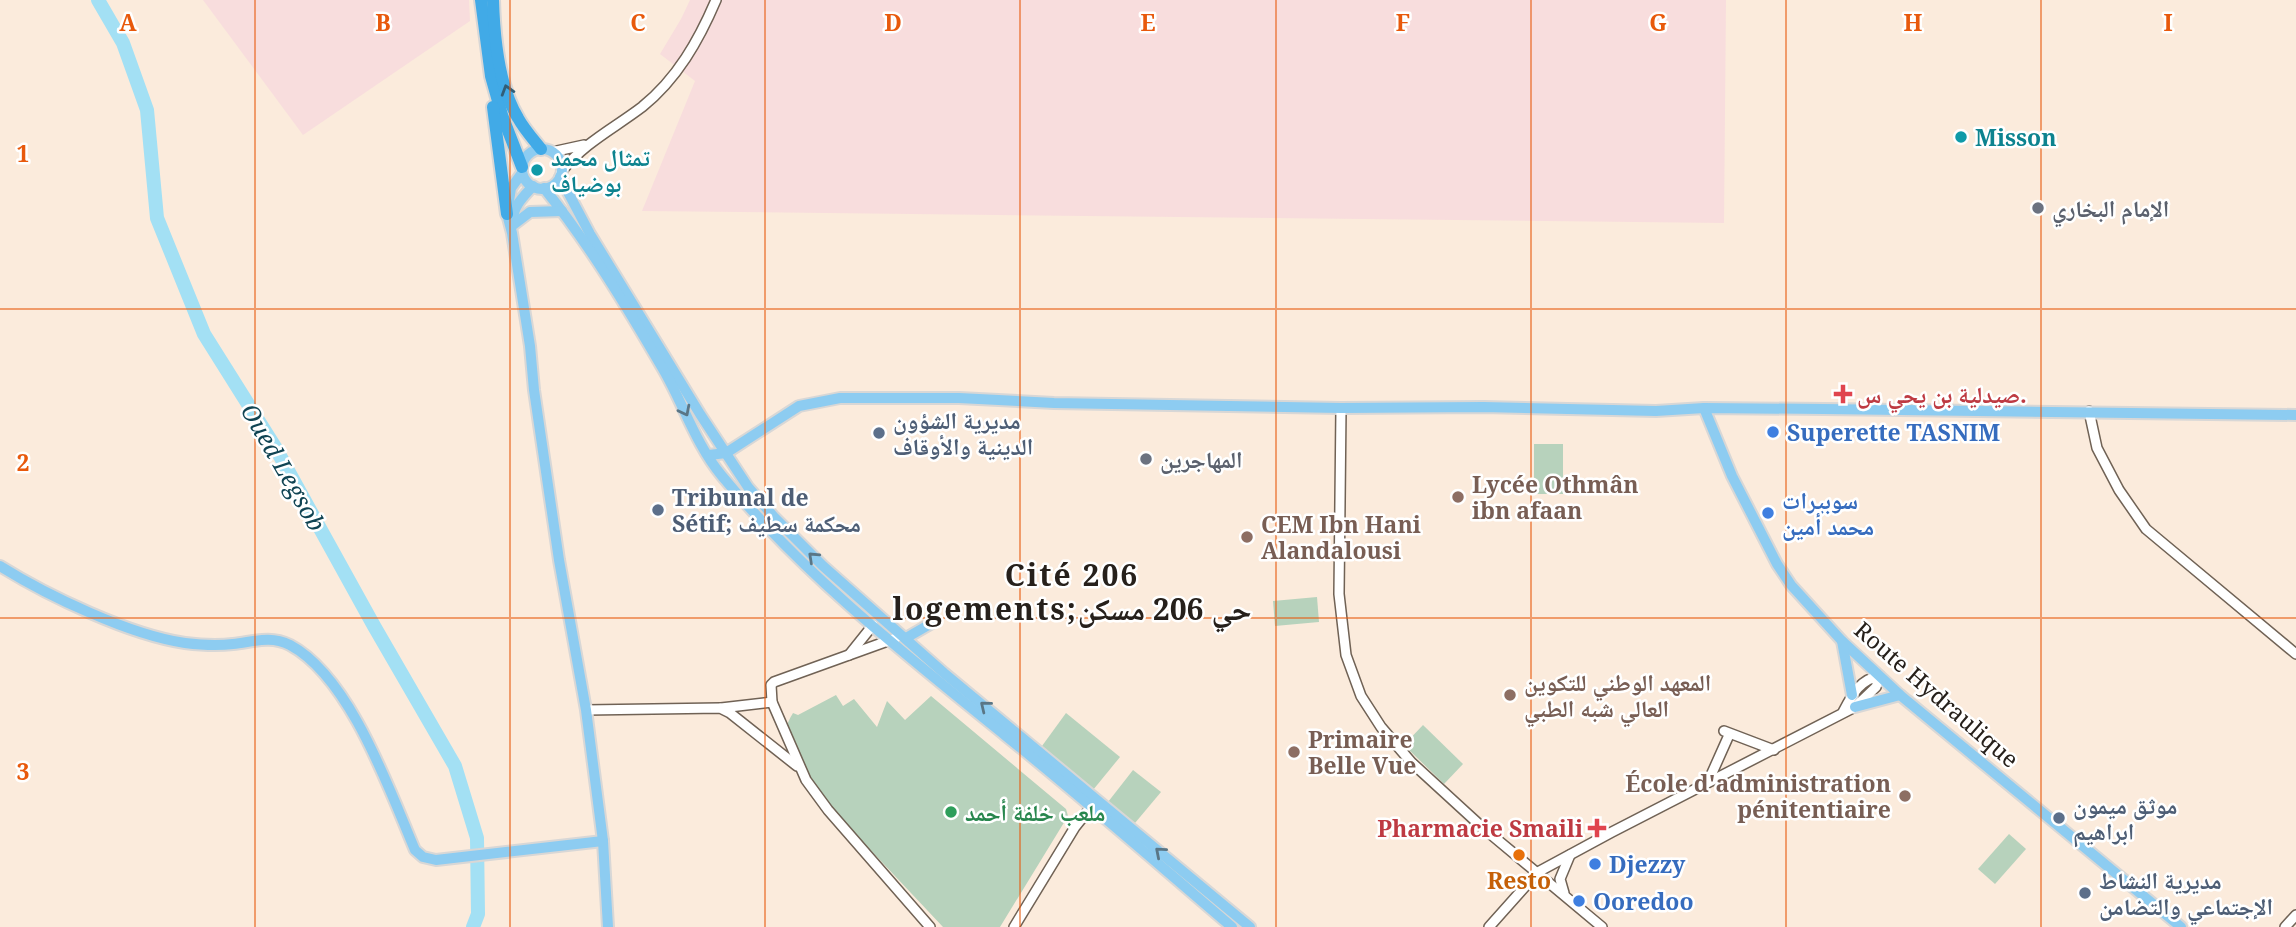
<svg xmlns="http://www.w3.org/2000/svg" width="2296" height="927" viewBox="0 0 2296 927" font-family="'Noto Serif','Noto Naskh Arabic',serif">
  <rect width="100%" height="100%" fill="#fbebdc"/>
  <g fill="#f8dddd">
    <polygon points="203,0 469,0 470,21 303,135"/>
    <polygon points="690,0 1726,0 1724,223 642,211 695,81 660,54 681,19"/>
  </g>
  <g fill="#b7d2bc">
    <rect x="1534" y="444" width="29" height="50"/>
    <polygon points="1317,597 1319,622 1275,626 1273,601"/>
    <path d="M836 695 843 706 854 699 877 727 887 701 905 720 931 696 1066 809 1068 816 1000 927H943L814 790C807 778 788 742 787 729 787 723 790 718 793 713L798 715Z"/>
    <polygon points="1066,713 1120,757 1093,790 1042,746"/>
    <polygon points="1423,725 1463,764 1444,784 1404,745"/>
    <polygon points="1133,770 1161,792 1135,823 1108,802"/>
    <polygon points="2009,834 2026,849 1995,884 1978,869"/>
  </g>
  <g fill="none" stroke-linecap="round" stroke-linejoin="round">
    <polyline stroke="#a3e0f4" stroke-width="14" points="98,0 123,43 147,110 157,218 204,334 275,447 374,626 455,766 477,838 478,914 473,927"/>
    <defs>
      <g id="minor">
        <polyline points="552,152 584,145"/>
        <path d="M561 172C585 142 613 129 642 107 677 79 699 40 716 0"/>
        <polyline points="1341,408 1339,594 1346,655 1361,696 1381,727 1411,762 1482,827 1602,927"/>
        <polyline points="2089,411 2097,448 2119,490 2146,529 2296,654"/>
        <polyline points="896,638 774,682 771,685 772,702 806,780 828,810 930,927"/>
        <polyline points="849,655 873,625"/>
        <polyline points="721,708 772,702"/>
        <polyline points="586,710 720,708 730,713 797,766"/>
        <polyline points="1724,731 1774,750"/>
        <polyline points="1708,782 1729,735"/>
        <polyline points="1564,893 1560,879 1570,855"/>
        <polyline points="1014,927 1075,827 1095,802"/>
        <path d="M1489 927 1538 872 1612 832 1855 707 1876 687 1880 676C1860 679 1852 695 1843 712"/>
        <polyline points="2285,927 2296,915"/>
      </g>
      <g id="major">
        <circle cx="542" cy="169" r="20"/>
        <polyline points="522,173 511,188 507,214 512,233 530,346 534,390 559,560 586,710 603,841 608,927"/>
        <polyline points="560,177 590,234 700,414 748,487 774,517 823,566 944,673 1250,927"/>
        <path d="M544 188C589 244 627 307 663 369 683 403 696 445 722 476 804 575 906 655 1006 736 1083 798 1157 863 1232 927"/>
        <path d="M513 220C513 206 524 196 533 186"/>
        <polyline points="513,225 530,212 562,211"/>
        <polyline points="1704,408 1732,476 1777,564 1791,585 1842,641 1900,695 2181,927"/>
        <polyline points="709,455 726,453 799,406 840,398 959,398 1054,403 1341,408 1483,407 1656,411 1704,408 1824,409 2296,415"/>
        <path d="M0 566C48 596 130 635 185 643 201 645 217 646 233 644 253 642 270 635 290 645 350 677 389 789 415 850L423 857 436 860 603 841"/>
        <polyline points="906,638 932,623"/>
        <polyline points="1842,641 1852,695"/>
        <polyline points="1855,707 1900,695"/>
      </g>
      <g id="highway">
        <polyline points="481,0 491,76 502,115 522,167"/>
        <path d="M493 0C494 35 499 87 518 118 524 129 533 139 541 149"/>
        <polyline points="493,107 507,214"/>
      </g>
    </defs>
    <use href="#minor" stroke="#706255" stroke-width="12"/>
    <use href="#major" stroke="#d8d7d6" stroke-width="14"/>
    <use href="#highway" stroke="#d8d7d6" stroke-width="16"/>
    <use href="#minor" stroke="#fff" stroke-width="9"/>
    <use href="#major" stroke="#8dccf1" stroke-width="10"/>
    <use href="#highway" stroke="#41aae7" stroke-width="12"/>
  </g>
  <defs><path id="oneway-chevron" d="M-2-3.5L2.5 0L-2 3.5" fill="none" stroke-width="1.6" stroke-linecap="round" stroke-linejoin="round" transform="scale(1.75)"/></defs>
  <use stroke="#325e77" href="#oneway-chevron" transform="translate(507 90) rotate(-107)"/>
  <g stroke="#5a7686">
    <use href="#oneway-chevron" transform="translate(685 411) rotate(63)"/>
    <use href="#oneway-chevron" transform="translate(813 557) rotate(-137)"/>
    <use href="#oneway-chevron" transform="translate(985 706) rotate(-141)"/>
    <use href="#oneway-chevron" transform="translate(1160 852) rotate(-139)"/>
  </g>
  <path fill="none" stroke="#e8590c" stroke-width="2" stroke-opacity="0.55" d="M255 0V927M510 0V927M765 0V927M1020 0V927M1276 0V927M1531 0V927M1786 0V927M2041 0V927M0 309H2296M0 618H2296"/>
  <g fill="#0f9aa8" stroke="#fff" stroke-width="2.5">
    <circle cx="1961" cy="137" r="7"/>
    <circle cx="537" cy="170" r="7"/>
  </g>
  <g fill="#6b7280" stroke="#fff" stroke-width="2.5">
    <circle cx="2038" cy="208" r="7"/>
    <circle cx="1146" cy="459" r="7"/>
  </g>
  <g fill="#e0444e" stroke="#fff" stroke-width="2.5">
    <path d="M1839.5 383.5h7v7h7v7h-7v7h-7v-7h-7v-7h7z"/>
    <path d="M1593.5 817.5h7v7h7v7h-7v7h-7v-7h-7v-7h7z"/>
  </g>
  <g fill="#3f7fe0" stroke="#fff" stroke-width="2.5">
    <circle cx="1773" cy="432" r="7"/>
    <circle cx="1768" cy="513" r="7"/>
    <circle cx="1595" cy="864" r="7"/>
    <circle cx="1579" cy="901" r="7"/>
  </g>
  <g fill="#5c6f8a" stroke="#fff" stroke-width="2.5">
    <circle cx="879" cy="433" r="7"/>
    <circle cx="658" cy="510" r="7"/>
    <circle cx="2059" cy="818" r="7"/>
    <circle cx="2085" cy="893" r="7"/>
  </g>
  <g fill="#8d6e63" stroke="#fff" stroke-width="2.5">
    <circle cx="1458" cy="497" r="7"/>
    <circle cx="1247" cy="537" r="7"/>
    <circle cx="1510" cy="695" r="7"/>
    <circle cx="1294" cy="752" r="7"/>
    <circle cx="1905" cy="796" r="7"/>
  </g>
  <circle fill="#2e9e5b" stroke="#fff" stroke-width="2.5" cx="951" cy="812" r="7"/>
  <circle fill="#e8710a" stroke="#fff" stroke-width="2.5" cx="1519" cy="855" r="7"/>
  <g text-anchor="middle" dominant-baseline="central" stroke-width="5" stroke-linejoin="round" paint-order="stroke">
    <g font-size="23" font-weight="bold" fill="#0d838f" stroke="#fff" text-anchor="start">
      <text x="1975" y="137">Misson</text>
      <text x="551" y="157">تمثال محمد<tspan x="551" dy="26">بوضياف</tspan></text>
    </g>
    <g font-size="23" font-weight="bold" fill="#5b616d" stroke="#fff" text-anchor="start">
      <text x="2052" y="208">الإمام البخاري</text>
      <text x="1160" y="459">المهاجرين</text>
    </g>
    <g font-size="23" font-weight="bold" fill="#be3a42" stroke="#fff" text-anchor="start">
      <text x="1857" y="394">صيدلية بن يحي س.</text>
      <text x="1583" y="828" text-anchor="end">Pharmacie Smaili</text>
    </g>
    <g font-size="23" font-weight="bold" fill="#4e5e75" stroke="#fff" text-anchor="start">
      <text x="893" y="420">مديرية الشؤون<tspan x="893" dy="26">الدينية والأوقاف</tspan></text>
      <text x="672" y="497">Tribunal de<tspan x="672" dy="26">Sétif; محكمة سطيف</tspan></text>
      <text x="2073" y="805">موثق ميمون<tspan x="2073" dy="26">ابراهيم</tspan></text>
      <text x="2099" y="880">مديرية النشاط<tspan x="2099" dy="26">الإجتماعي والتضامن</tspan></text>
    </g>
    <g font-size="23" font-weight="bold" fill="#366cbe" stroke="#fff" text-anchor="start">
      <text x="1787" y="432">Superette TASNIM</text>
      <text x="1782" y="500">سوبيرات<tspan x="1782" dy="26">محمد أمين</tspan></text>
      <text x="1609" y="864">Djezzy</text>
      <text x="1593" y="901">Ooredoo</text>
    </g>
    <g font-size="23" font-weight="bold" fill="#785e54" stroke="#fff" text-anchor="start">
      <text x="1472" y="484">Lycée Othmân<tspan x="1472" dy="26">ibn afaan</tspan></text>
      <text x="1261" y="524">CEM Ibn Hani<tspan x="1261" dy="26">Alandalousi</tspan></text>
      <text x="1524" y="682">المعهد الوطني للتكوين<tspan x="1524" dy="26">العالي شبه الطبي</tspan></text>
      <text x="1308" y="739">Primaire<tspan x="1308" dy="26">Belle Vue</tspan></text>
      <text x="1891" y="783" text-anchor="end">École d'administration<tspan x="1891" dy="26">pénitentiaire</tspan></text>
    </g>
    <g font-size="23" fill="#26201b" stroke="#fff">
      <text transform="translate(1937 694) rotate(41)">Route Hydraulique</text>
    </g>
    <g font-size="23" font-weight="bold" fill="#27864d" stroke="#fff" text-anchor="start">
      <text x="965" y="812">ملعب خلفة أحمد</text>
    </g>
    <g font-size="23" font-weight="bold" fill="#c56008" stroke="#fff">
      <text x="1519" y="880">Resto</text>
    </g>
    <g font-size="24" font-style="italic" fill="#104453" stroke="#fff">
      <text transform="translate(284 467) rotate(60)">Oued Legsob</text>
    </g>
    <g font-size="30" font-weight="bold" letter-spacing="2" fill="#26201b" stroke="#fff">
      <text x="1072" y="574">Cité 206<tspan x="1072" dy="34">logements;حي 206 مسكن</tspan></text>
    </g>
  </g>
  <g font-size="23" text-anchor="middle" font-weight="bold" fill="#e8590c" stroke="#fff" stroke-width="5" stroke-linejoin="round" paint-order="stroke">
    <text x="128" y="31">A</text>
    <text x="383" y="31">B</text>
    <text x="638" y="31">C</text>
    <text x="893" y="31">D</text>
    <text x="1148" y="31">E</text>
    <text x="1403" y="31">F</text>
    <text x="1658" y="31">G</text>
    <text x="1913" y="31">H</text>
    <text x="2168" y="31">I</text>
    <text x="23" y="162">1</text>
    <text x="23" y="471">2</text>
    <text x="23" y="780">3</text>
  </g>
</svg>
